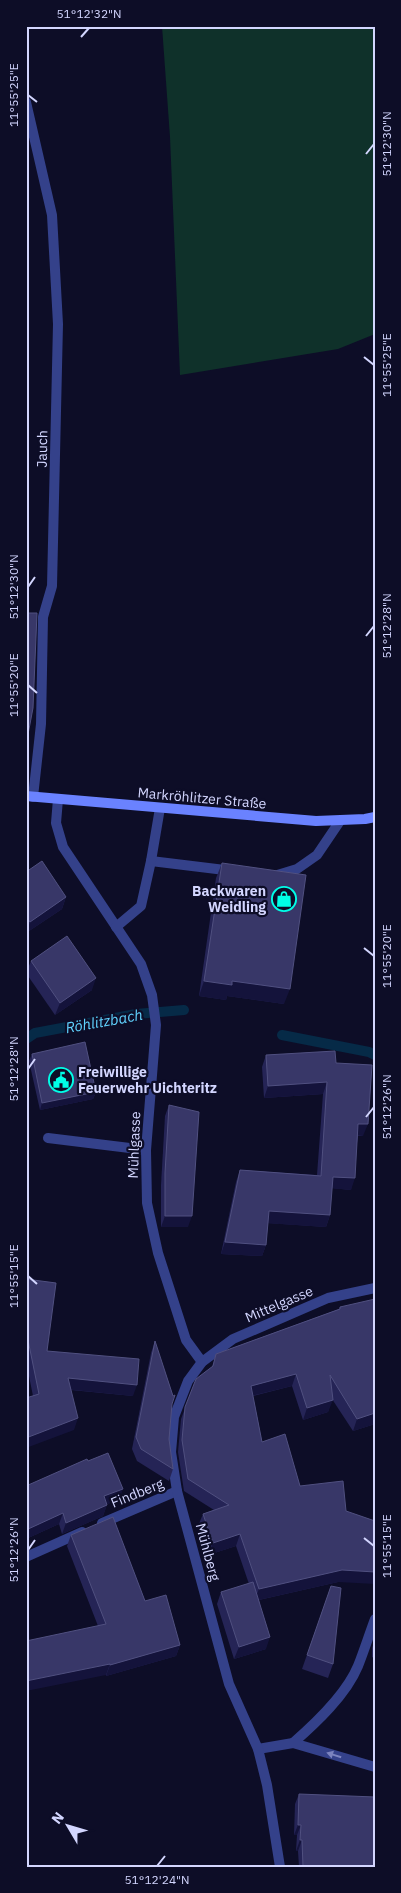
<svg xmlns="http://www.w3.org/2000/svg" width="401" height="1893" viewBox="0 0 401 1893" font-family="'IBM Plex Sans',sans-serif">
  <rect width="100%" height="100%" fill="#0d0d27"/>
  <polygon fill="#0f312a" points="162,26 375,26 375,334 338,349 180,375 170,137"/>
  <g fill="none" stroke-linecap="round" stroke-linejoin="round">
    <g stroke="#062a47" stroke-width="10">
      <polyline points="282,1035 369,1052 375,1055"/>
      <polyline points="26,1039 35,1033 136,1014 184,1010"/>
    </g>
    <g stroke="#34418a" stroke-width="10">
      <polyline points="151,861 233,871"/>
      <polyline points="274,876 297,869 317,855 340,821"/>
      <polyline points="48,1138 146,1150"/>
      <path d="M293 1743C316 1723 346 1695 358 1666 364 1651 369 1635 375 1619"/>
    </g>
    <g stroke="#34418a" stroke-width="10">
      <polyline points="26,102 52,215 58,324 52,586 43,617 41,724 33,797"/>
      <polyline points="58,799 56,823 63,847 141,964 152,995 156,1025 146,1150 147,1203 158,1253 186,1340 202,1362"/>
      <polyline points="116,927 141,906 151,861 160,808"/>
      <polyline points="102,1523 177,1491"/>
      <polyline points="26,1557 82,1532"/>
      <polyline points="258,1749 293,1743 375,1767"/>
      <polyline points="280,1867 267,1785 258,1749 229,1684 177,1491 171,1452 174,1417 188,1381 202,1362 233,1339 328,1298 375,1288"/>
    </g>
    <polyline stroke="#6a82ff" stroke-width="10" points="26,796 316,821 365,819 375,817"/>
  </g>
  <g fill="#252456">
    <polygon points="222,863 284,1004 227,996 226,1000 199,996 216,878"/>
    <polygon points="26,872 66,897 62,909 26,933"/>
    <polygon points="31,961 92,990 55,1015 26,973"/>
    <polygon points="32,1054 96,1092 93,1099 40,1110 29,1061"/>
    <polygon points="266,1055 336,1063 363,1136 358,1136 351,1190 332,1188 330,1215 326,1227 268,1223 266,1245 262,1256 221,1254 236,1182 240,1170 317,1175 323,1094 264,1098 262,1067"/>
    <polygon points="169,1105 188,1227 161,1227 161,1185 165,1116"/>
    <polygon points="26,1279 47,1351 133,1396 71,1390 74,1430 33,1396 26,1361"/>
    <polygon points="340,1307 375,1424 353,1431 332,1399 328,1412 303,1420 292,1386 253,1396 262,1442 300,1486 338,1582 259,1600 266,1649 234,1659 217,1604 221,1592 249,1584 236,1546 208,1555 198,1526 203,1514 214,1510 184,1491 178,1452 181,1419 196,1379 212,1367 216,1354 339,1309"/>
    <polygon points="155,1341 173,1469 169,1481 137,1461 132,1449 151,1353"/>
    <polygon points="88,1461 119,1500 107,1504 103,1516 62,1534 59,1524 26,1539 26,1486"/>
    <polygon points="71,1535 145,1601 180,1645 176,1656 106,1676 98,1626 67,1546"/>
    <polygon points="331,1586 333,1664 328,1678 302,1669"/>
    <polygon points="375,1639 375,1659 372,1657 372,1648"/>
    <polygon points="299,1794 375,1867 299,1867 298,1851 296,1851 297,1835 294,1835 295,1804"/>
  </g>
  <g fill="#14133b">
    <polygon points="66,897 62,909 26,933 30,922"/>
    <polygon points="96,978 92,990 55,1015 60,1003"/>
    <polygon points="204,981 232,981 290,989 284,1004 227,996 226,1000 199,996"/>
    <polygon points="327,1082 323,1094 264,1098 268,1086"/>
    <polygon points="96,1092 93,1099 40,1110 42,1103"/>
    <polygon points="358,1124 368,1124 363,1136 354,1135"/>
    <polygon points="333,1177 355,1178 351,1190 329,1188"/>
    <polygon points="269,1211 330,1215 326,1227 264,1223"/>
    <polygon points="165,1216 192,1216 188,1227 161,1227"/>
    <polygon points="225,1242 266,1245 262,1256 221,1254"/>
    <polygon points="296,1374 292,1386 247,1397 251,1386"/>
    <polygon points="68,1378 137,1385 133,1396 64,1389"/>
    <polygon points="333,1400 328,1412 303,1420 307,1408"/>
    <polygon points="375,1413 375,1424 353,1431 357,1419"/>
    <polygon points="78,1418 74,1430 26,1448 26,1438"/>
    <polygon points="123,1489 119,1500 100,1507 104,1496"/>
    <polygon points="107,1505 103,1516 62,1534 66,1523"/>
    <polygon points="63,1513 59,1524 26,1539 26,1530"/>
    <polygon points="240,1534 236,1546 208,1555 213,1543"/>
    <polygon points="342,1570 375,1572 375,1584 338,1582 254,1601 259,1589"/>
    <polygon points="270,1637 266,1649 234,1659 239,1647"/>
    <polygon points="180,1645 176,1656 106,1676 110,1665"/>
    <polygon points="110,1664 106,1675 26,1691 26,1681"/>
    <polygon points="298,1825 301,1825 297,1835 294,1835"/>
    <polygon points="300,1840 302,1840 298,1851 296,1851"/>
  </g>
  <g fill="#383768" stroke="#505080">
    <polygon points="26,613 37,613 33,708 26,745"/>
    <polygon points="42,861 66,897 30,922 26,916 26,872"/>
    <polygon points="222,863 306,875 290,989 232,981 232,985 204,981"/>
    <polygon points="67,936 96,978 60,1003 31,961"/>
    <polygon points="85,1042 96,1092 42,1103 32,1054"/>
    <polygon points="335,1051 336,1063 372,1065 368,1124 358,1124 355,1178 333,1177 330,1215 269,1211 266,1245 225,1242 240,1170 321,1176 327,1082 268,1086 266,1055"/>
    <polygon points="169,1105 199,1112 192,1216 165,1216 165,1173"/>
    <polygon points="26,1279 56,1283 47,1351 139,1359 137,1385 68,1378 78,1418 26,1438 26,1398 39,1394 27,1335 26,1334"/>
    <polygon points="375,1299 375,1413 357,1419 330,1375 333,1400 307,1408 296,1374 251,1386 262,1442 285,1434 300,1486 343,1481 346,1511 375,1521 375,1572 342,1570 259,1589 240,1534 213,1543 203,1514 229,1505 188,1479 182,1440 185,1407 196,1379 213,1366 216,1354 340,1309 340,1307"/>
    <polygon points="155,1341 173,1396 175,1395 172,1404 169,1439 173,1469 141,1449 136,1437"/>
    <polygon points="108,1453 123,1489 104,1496 107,1505 66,1523 63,1513 26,1530 26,1486 87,1459 88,1461"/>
    <polygon points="113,1517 145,1601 166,1595 180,1645 110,1665 110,1664 26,1681 26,1641 106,1624 71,1535"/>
    <polygon points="253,1582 270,1637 239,1647 221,1592"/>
    <polygon points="331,1586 341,1588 333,1664 307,1655"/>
    <polygon points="299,1794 375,1797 375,1867 303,1867 302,1840 300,1840 301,1825 298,1825"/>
  </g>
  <defs><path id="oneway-solid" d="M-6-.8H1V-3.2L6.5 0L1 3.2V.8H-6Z" transform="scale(1.25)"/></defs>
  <use fill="#7c84bf" href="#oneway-solid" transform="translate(334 1755) rotate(-163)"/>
  <path fill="none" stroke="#d3d6ff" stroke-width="2" d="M81 37 89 28M28 95 37 102M366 154 374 144M364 357 374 365M28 587 35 577M366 636 374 626M28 685 37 693M364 948 374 956M28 1069 35 1059M366 1117 374 1107M28 1276 37 1284M364 1538 374 1546M28 1550 35 1540M157 1866 165 1856"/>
  <defs>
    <symbol id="shop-ring" viewBox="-11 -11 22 22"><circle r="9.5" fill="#0d0d27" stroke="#00fee7" stroke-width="1.5"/><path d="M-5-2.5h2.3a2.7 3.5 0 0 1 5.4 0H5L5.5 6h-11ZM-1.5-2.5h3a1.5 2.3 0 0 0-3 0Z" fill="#00fee7"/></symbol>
    <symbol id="civic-ring" viewBox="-11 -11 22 22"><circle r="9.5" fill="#0d0d27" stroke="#00fee7" stroke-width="1.5"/><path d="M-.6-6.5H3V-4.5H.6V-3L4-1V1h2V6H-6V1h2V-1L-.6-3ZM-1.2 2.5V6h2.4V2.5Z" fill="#00fee7"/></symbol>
  </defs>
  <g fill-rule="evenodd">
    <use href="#shop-ring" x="270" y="885" width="28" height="28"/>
    <use href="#civic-ring" x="47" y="1066" width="28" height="28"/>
  </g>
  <g text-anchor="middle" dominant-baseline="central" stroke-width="4.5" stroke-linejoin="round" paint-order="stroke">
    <g font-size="14" fill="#d3d6ff" stroke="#0d0d27">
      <text transform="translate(42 449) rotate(-89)">Jauch</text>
      <text transform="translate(202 798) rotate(5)">Markröhlitzer Straße</text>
      <text transform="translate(134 1145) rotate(-88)">Mühlgasse</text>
      <text transform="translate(279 1304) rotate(-23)">Mittelgasse</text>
      <text transform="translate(137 1493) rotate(-22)">Findberg</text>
      <text transform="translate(208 1552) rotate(75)">Mühlberg</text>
    </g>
    <g font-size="14" font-weight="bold" fill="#d3d6ff" stroke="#0d0d27" text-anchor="end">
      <text x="266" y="891">Backwaren<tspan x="266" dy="16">Weidling</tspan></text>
      <text x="78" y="1072" text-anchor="start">Freiwillige<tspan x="78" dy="16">Feuerwehr Uichteritz</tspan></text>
    </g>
    <g font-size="15" font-style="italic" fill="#61d3ff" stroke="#0d0d27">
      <text transform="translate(104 1021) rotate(-10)">Röhlitzbach</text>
    </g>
  </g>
  <rect width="401" height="1893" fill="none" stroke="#0d0d27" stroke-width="55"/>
  <g transform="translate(68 1826) rotate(308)" stroke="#0d0d27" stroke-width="4" paint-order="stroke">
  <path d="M0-4L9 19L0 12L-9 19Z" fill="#d3d6ff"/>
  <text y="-8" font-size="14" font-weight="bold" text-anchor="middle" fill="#d3d6ff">N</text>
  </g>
  <rect x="28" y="28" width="346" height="1838" fill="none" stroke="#d3d6ff" stroke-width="2"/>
  <g font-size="12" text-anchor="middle" fill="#d3d6ff">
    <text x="89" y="18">51°12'32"N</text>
    <text transform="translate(14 95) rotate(-90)" y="4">11°55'25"E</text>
    <text transform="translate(387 144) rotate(-90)" y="4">51°12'30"N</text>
    <text transform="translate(387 365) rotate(-90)" y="4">11°55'25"E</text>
    <text transform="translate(14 587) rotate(-90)" y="4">51°12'30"N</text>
    <text transform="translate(387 626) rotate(-90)" y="4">51°12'28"N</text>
    <text transform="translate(14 685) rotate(-90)" y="4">11°55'20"E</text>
    <text transform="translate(387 956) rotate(-90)" y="4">11°55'20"E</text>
    <text transform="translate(14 1069) rotate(-90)" y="4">51°12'28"N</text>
    <text transform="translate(387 1107) rotate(-90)" y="4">51°12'26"N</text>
    <text transform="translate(14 1276) rotate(-90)" y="4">11°55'15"E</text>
    <text transform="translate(387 1546) rotate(-90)" y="4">11°55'15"E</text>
    <text transform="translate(14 1550) rotate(-90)" y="4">51°12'26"N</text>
    <text x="157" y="1884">51°12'24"N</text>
  </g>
</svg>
